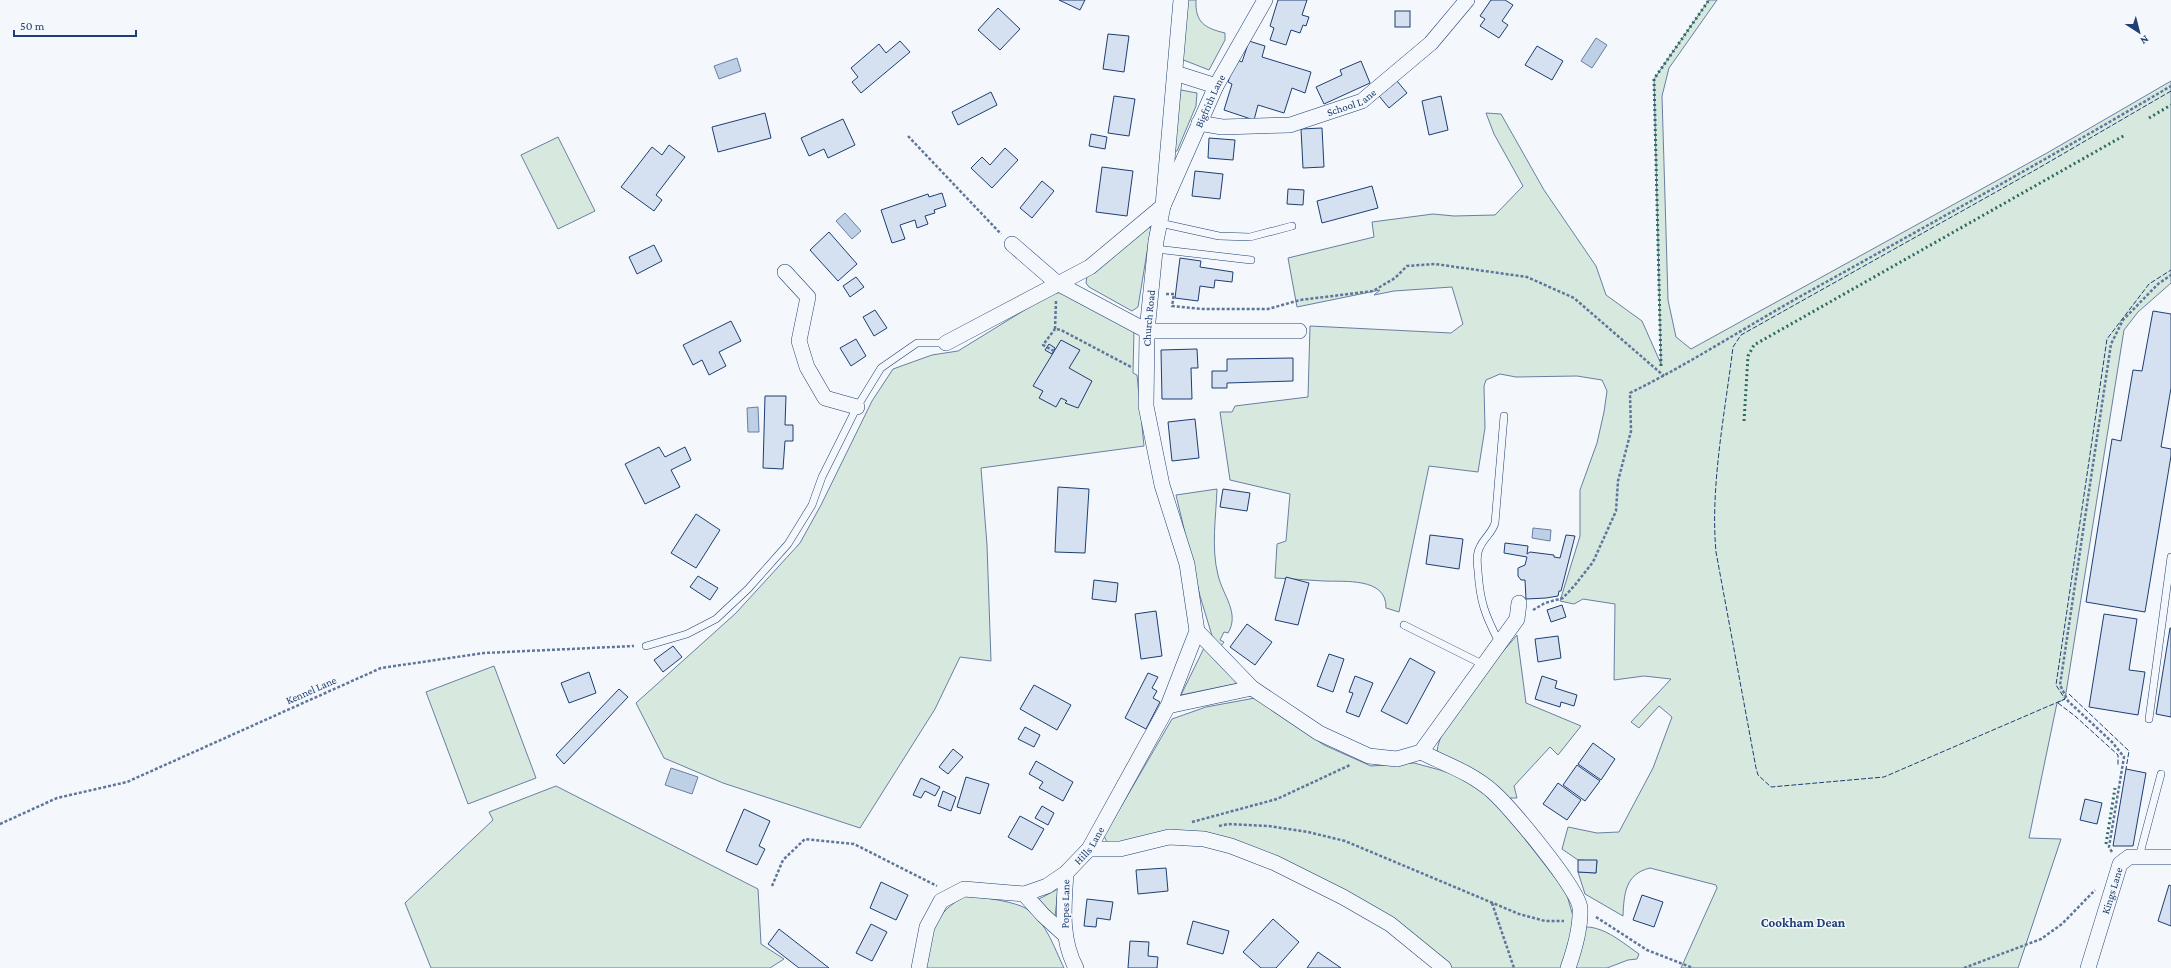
<svg xmlns="http://www.w3.org/2000/svg" width="2171" height="968" viewBox="0 0 2171 968" font-family="'Crimson Pro',serif">
  <rect width="100%" height="100%" fill="#f4f7fb"/>
  <g fill="#d7e8df" stroke="#687fa3">
    <path d="M1186 0H1196C1195 22 1204 28 1225 33V40L1209 70 1181 59Z"/>
    <path d="M1709 0H1717L1669 68 1662 96 1668 300 1676 337 1691 349 2047 153 2171 81V283L2138 312 2124 330 2065 699 2057 703 2029 838 2061 839 2018 968H1681L1717 888 1716 885 1650 868C1625 874 1624 894 1623 916L1585 894 1578 872 1596 873 1597 861 1578 860 1562 849 1568 827 1597 833 1619 832 1653 768 1672 717 1659 706 1639 728 1631 722 1671 679 1644 676 1614 680 1615 604 1583 599 1574 604 1560 601 1580 536V490L1597 443 1604 412 1607 391 1602 380 1577 376 1516 377 1500 374 1486 380 1484 386 1485 428 1478 472 1429 466 1399 612 1386 608C1387 577 1344 582 1324 581 1308 580 1291 579 1275 578L1277 544 1286 541 1290 494 1230 480 1220 412H1232L1235 406 1308 397 1310 326 1451 333 1463 324 1452 287 1394 291 1374 295 1380 290 1297 307 1288 258 1374 237 1372 222 1433 214 1454 216 1495 215 1523 186 1494 134 1486 113 1501 114 1544 190 1596 266 1606 295 1642 321 1661 364 1654 79Z"/>
    <polygon points="1181,90 1197,93 1196,106 1177,151 1173,151 1177,110"/>
    <polygon points="558,137 595,211 558,229 521,155"/>
    <polygon points="1146,226 1151,228 1138,307 1132,311 1089,287 1086,283 1087,276"/>
    <polygon points="1066,291 1134,330 1133,373 1137,375 1144,446 981,468 987,545 991,661 960,657 935,709 860,828 723,783 664,758 636,703 736,613 800,543 821,505 872,401 893,369 932,355 958,351 1049,295"/>
    <path d="M1217 489C1216 517 1211 548 1218 575 1223 596 1240 613 1228 633L1224 632 1220 640 1224 642 1218 650 1213 639 1200 596 1176 495Z"/>
    <path d="M1517 635 1526 703 1581 726 1558 755 1550 747 1514 786 1517 798H1509L1437 752C1438 723 1497 659 1517 635Z"/>
    <polygon points="1204,648 1239,683 1181,695"/>
    <polygon points="494,666 536,778 468,804 426,692"/>
    <polygon points="1255,698 1324,745 1371,766 1414,763 1440,770 1463,778 1497,803 1566,892 1575,923 1562,968 1451,968 1236,842 1113,844 1107,842 1104,836 1172,719 1206,707"/>
    <polygon points="556,786 758,889 761,944 784,959 770,968 431,968 405,903 493,820 489,812"/>
    <polygon points="1058,889 1055,917 1039,899"/>
    <path d="M967 895C984 898 1005 900 1021 906 1044 915 1054 948 1064 968H926C932 931 932 914 967 895Z"/>
    <path d="M1586 927C1605 927 1623 943 1639 954L1637 959 1628 960 1607 968H1574Z"/>
  </g>
  <g fill="#bed0e5" stroke="#687fa3">
    <polygon points="1596,38 1607,45 1592,68 1581,61"/>
    <polygon points="737,58 741,71 719,79 714,66"/>
    <polygon points="845,213 861,231 852,239 836,221"/>
    <polygon points="758,407 759,432 748,432 747,408"/>
    <polygon points="1533,528 1551,530 1550,541 1532,538"/>
    <polygon points="671,768 698,777 692,794 665,785"/>
  </g>
  <g fill="#d5e0f0" stroke="#1d3f73">
    <polygon points="1059,0 1085,0 1080,10"/>
    <polygon points="1278,0 1307,0 1302,15 1309,17 1306,26 1303,25 1300,33 1291,30 1286,45 1270,40 1274,28 1270,26"/>
    <polygon points="1491,0 1505,0 1513,5 1502,21 1508,25 1499,38 1480,26 1485,19 1480,16"/>
    <polygon points="998,8 1020,29 1000,50 978,30"/>
    <rect x="1395" y="11" width="15" height="16"/>
    <polygon points="1108,34 1129,36 1124,72 1103,69"/>
    <polygon points="900,41 910,52 861,93 852,82 858,77 851,68 879,44 886,53"/>
    <polygon points="1249,41 1265,46 1262,57 1311,72 1305,93 1292,88 1284,113 1258,105 1254,120 1224,110 1232,84 1228,82 1235,59 1242,62"/>
    <polygon points="1537,46 1563,61 1552,80 1525,65"/>
    <polygon points="1361,61 1370,83 1324,104 1316,87 1342,75 1340,70"/>
    <polygon points="1397,81 1407,93 1389,108 1379,96"/>
    <polygon points="991,92 997,105 958,125 952,112"/>
    <polygon points="1114,96 1135,99 1129,136 1108,133"/>
    <polygon points="1441,96 1448,130 1429,135 1422,101"/>
    <polygon points="765,113 771,138 718,152 712,127"/>
    <polygon points="843,119 855,145 828,158 824,149 809,156 801,138"/>
    <polygon points="1322,128 1324,167 1303,168 1301,129"/>
    <polygon points="1091,134 1107,137 1105,149 1089,146"/>
    <polygon points="1209,138 1235,140 1233,160 1208,158"/>
    <polygon points="669,145 685,157 656,195 662,200 654,211 621,187 652,147 662,155"/>
    <polygon points="1005,148 1018,160 992,188 971,168 982,157 990,165"/>
    <polygon points="1102,167 1133,171 1127,216 1096,212"/>
    <polygon points="1195,171 1223,174 1220,199 1192,196"/>
    <polygon points="1042,181 1054,191 1032,218 1020,208"/>
    <polygon points="1372,186 1378,208 1322,223 1317,201"/>
    <polygon points="1288,189 1304,190 1303,205 1287,204"/>
    <polygon points="942,193 946,206 934,210 935,213 925,216 928,224 917,228 915,220 900,225 905,239 892,243 881,210 928,194 929,197"/>
    <polygon points="829,232 857,264 838,281 810,250"/>
    <polygon points="654,245 662,261 637,274 629,257"/>
    <polygon points="1180,258 1201,261 1200,267 1233,272 1232,282 1215,280 1214,288 1200,286 1198,301 1175,298"/>
    <polygon points="856,277 864,287 850,297 843,286"/>
    <polygon points="875,310 887,328 874,336 863,317"/>
    <polygon points="2153,311 2171,314 2171,388 2161,447 2171,449 2171,456 2145,612 2086,602 2112,439 2121,441 2133,370 2142,371"/>
    <polygon points="731,321 741,341 719,352 726,366 709,375 702,360 693,365 683,345"/>
    <polygon points="856,339 866,356 851,366 840,348"/>
    <polygon points="1061,340 1080,350 1069,368 1092,381 1078,408 1065,403 1067,401 1061,398 1056,407 1039,398 1043,391 1033,386"/>
    <polygon points="1049,344 1055,348 1052,354 1045,350"/>
    <polygon points="1197,349 1198,368 1191,368 1192,399 1162,399 1161,350"/>
    <polygon points="1293,358 1293,381 1227,383 1227,388 1212,388 1212,371 1227,371 1227,359"/>
    <polygon points="765,396 786,396 785,425 793,425 793,441 785,441 783,469 763,468"/>
    <polygon points="1195,419 1199,458 1172,461 1168,422"/>
    <polygon points="659,447 665,457 685,447 691,460 671,470 680,487 645,504 625,464"/>
    <polygon points="1058,487 1089,489 1085,553 1055,552"/>
    <polygon points="1223,489 1250,493 1247,511 1220,507"/>
    <polygon points="696,514 720,530 696,568 671,553"/>
    <polygon points="1430,535 1463,539 1459,569 1426,564"/>
    <polygon points="1566,535 1575,536 1561,591 1559,591 1558,596 1546,598 1526,599 1525,580 1521,580 1518,576 1518,568 1525,565 1527,557 1504,553 1505,543 1528,546 1527,554 1530,552 1554,555 1554,557 1560,558"/>
    <polygon points="698,576 718,588 710,600 690,587"/>
    <polygon points="1286,577 1309,583 1298,625 1275,620"/>
    <polygon points="1094,580 1118,583 1116,602 1092,599"/>
    <polygon points="1562,605 1566,617 1551,622 1547,610"/>
    <polygon points="1156,611 1162,656 1141,659 1135,614"/>
    <polygon points="2104,614 2137,619 2129,670 2145,672 2138,715 2089,707"/>
    <polygon points="1247,624 1272,642 1255,665 1230,647"/>
    <polygon points="2170,628 2171,628 2171,717 2156,714"/>
    <polygon points="1558,636 1561,658 1538,662 1535,639"/>
    <polygon points="673,646 682,657 663,672 654,660"/>
    <polygon points="1329,654 1344,659 1333,692 1317,686"/>
    <polygon points="1410,658 1435,672 1407,724 1381,711"/>
    <polygon points="589,672 596,693 569,703 561,683"/>
    <polygon points="1148,673 1158,677 1152,688 1157,691 1153,698 1160,702 1146,729 1125,718"/>
    <polygon points="1355,676 1373,683 1359,717 1346,712 1353,693 1349,692"/>
    <polygon points="1542,676 1557,681 1555,688 1577,695 1574,706 1561,702 1560,707 1535,699"/>
    <polygon points="1034,685 1071,705 1057,730 1020,709"/>
    <polygon points="619,689 628,697 564,764 556,755"/>
    <polygon points="1025,727 1040,735 1034,747 1018,739"/>
    <polygon points="1593,743 1615,759 1601,780 1578,764"/>
    <polygon points="953,749 963,757 948,774 939,767"/>
    <polygon points="1036,761 1073,782 1063,801 1039,788 1043,782 1029,774"/>
    <polygon points="1577,765 1600,781 1585,801 1563,785"/>
    <polygon points="2126,769 2146,773 2133,846 2113,846"/>
    <polygon points="966,777 989,784 980,814 957,807"/>
    <polygon points="921,778 940,787 935,796 925,791 921,798 913,795"/>
    <polygon points="1558,783 1581,800 1567,820 1543,804"/>
    <polygon points="943,791 956,797 951,811 938,806"/>
    <polygon points="2085,799 2102,803 2097,824 2080,820"/>
    <polygon points="1042,806 1054,813 1048,825 1035,818"/>
    <polygon points="744,809 770,821 759,846 765,849 757,865 726,851"/>
    <polygon points="1020,816 1044,829 1032,850 1008,837"/>
    <polygon points="1578,860 1597,860 1596,873 1578,872"/>
    <polygon points="1166,868 1168,891 1138,894 1136,870"/>
    <polygon points="881,882 908,895 896,920 870,908"/>
    <polygon points="2169,885 2171,886 2171,926 2158,921"/>
    <polygon points="1642,895 1663,902 1654,927 1633,920"/>
    <polygon points="1087,899 1113,902 1110,920 1097,918 1096,927 1084,926"/>
    <polygon points="1273,919 1299,942 1276,968 1261,968 1243,952"/>
    <polygon points="1193,921 1229,931 1223,954 1187,944"/>
    <polygon points="871,924 887,932 872,961 856,953"/>
    <polygon points="779,929 829,968 799,968 768,944"/>
    <polygon points="1130,941 1149,942 1148,956 1158,957 1157,968 1128,968"/>
    <polygon points="1318,952 1341,968 1307,968"/>
  </g>
  <g fill="none" stroke-linecap="round" stroke-linejoin="round">
    <defs>
      <g id="lane">
        <polyline points="1160,223 1219,236 1250,237 1292,226"/>
        <polyline points="1156,249 1251,260"/>
        <polyline points="1404,625 1484,665"/>
        <path d="M1499 642C1485 615 1480 602 1478 571 1477 563 1476 554 1480 547 1484 538 1492 533 1495 523L1504 416"/>
        <polyline points="646,646 687,634 716,619 748,589 788,544 812,505 822,477 857,407 881,368 917,343 946,343"/>
        <polyline points="2149,719 2171,557"/>
        <polyline points="2139,857 2161,774"/>
      </g>
      <g id="street">
        <polyline points="1175,73 1216,86"/>
        <path id="s1" d="M1199 123 1222 127 1290 125 1362 101 1431 43 1467 0"/>
        <polyline points="1012,244 1057,283 1147,331 1299,331"/>
        <polyline points="785,272 808,297 799,341 807,367 825,398 857,407"/>
        <path id="s2" d="M946 343 1090 267 1163 206 1216 86 1265 0"/>
        <polyline points="1197,631 1252,688 1319,733 1369,756 1397,759 1421,752 1517,619 1519,603"/>
        <polyline points="1168,706 1252,688"/>
        <path d="M1421 752C1445 764 1472 773 1493 792 1509 806 1579 889 1580 908 1581 927 1574 951 1568 968"/>
        <polyline points="1089,849 1120,849 1169,837 1204,839 1231,846 1275,863 1343,897 1390,924 1444,968"/>
        <path d="M1066 873C1064 905 1060 938 1076 968"/>
        <polyline points="1024,894 1043,915 1065,935"/>
        <path id="s3" d="M919 968 927 927 941 901 964 889 1024 894 1047 886 1066 873 1089 849 1168 706 1197 631 1187 564 1162 485 1146 406 1147 331 1156 241 1163 206 1181 0"/>
        <path id="s4" d="M2088 968 2120 864 2129 857H2171"/>
      </g>
    </defs>
    <use href="#lane" stroke="#1d3f73" stroke-width="8"/>
    <use href="#street" stroke="#1d3f73" stroke-width="16"/>
    <g stroke="#5e769c" stroke-width="2.5" stroke-dasharray="3 2" stroke-linecap="butt">
      <polyline points="908,136 1001,234"/>
      <polyline points="1166,294 1174,294 1172,306 1203,309 1268,309 1300,300 1373,291 1395,278 1407,266 1435,264 1527,277 1574,298 1664,376"/>
      <polyline points="1056,301 1055,329 1061,330 1131,367"/>
      <polyline points="1054,351 1043,345 1055,329"/>
      <path d="M1533 610 1545 603 1563 598 1575 585 1593 562 1616 511 1618 481 1631 431 1630 393C1689 364 1744 328 1801 296 1925 227 2049 158 2171 86"/>
      <polyline points="1192,822 1277,799 1350,765"/>
      <polyline points="0,824 57,798 127,782 381,668 484,653 634,646"/>
      <polyline points="1219,826 1228,824 1269,826 1308,832 1345,841 1519,914 1545,921 1564,921"/>
      <polyline points="2112,852 2109,847 2124,757 2112,742 2068,701 2060,685 2111,344 2123,320 2158,284 2171,275"/>
      <polyline points="772,886 783,860 805,839 854,844 937,886"/>
      <polyline points="1492,903 1514,968"/>
      <polyline points="1596,917 1647,950 1693,968"/>
      <polyline points="1964,968 2041,939 2062,924 2095,890"/>
    </g>
    <use href="#lane" stroke="#f4f7fb" stroke-width="7"/>
    <use href="#street" stroke="#f4f7fb" stroke-width="15"/>
    <g stroke="#2c6c60" stroke-width="3" stroke-dasharray="2 3" stroke-linecap="butt">
      <polyline points="2149,118 2171,105"/>
      <polyline points="1661,366 1654,79 1709,0"/>
      <polyline points="1744,421 1748,356 1754,345 2125,135"/>
      <polyline points="2106,844 2115,788"/>
    </g>
    <g stroke="#1d3f73" stroke-width="1" stroke-dasharray="5 2" stroke-linecap="butt">
      <path d="M2171 91 2037 169 1741 335 1733 347C1725 413 1710 486 1716 552L1756 768 1758 775 1771 787 1884 777 2065 699 2056 685 2107 339 2149 284 2171 270"/>
      <polyline points="2069,694 2129,751 2126,769"/>
      <polyline points="2058,703 2075,716 2118,755 2118,766"/>
    </g>
  </g>
  <g text-anchor="middle" dominant-baseline="central" stroke-width="3" stroke-linejoin="round" paint-order="stroke">
    <g font-size="11" fill="#1d3f73" stroke="#f4f7fb">
      <text stroke="none"><textPath href="#s2" startOffset="373">Bigfrith Lane</textPath></text>
      <text stroke="none"><textPath href="#s1" startOffset="157">School Lane</textPath></text>
      <text stroke="none"><textPath href="#s3" startOffset="801">Church Road</textPath></text>
      <text transform="translate(311 690) rotate(-24)">Kennel Lane</text>
      <text stroke="none"><textPath href="#s3" startOffset="241">Hills Lane</textPath></text>
      <text stroke="none"><textPath href="#s4" startOffset="81">Kings Lane</textPath></text>
      <text transform="translate(1065 904) rotate(-89)">Popes Lane</text>
    </g>
    <g font-size="13" font-weight="bold" fill="#1d3f73" stroke="#f4f7fb">
      <text x="1803" y="922">Cookham Dean</text>
    </g>
  </g>
  <g transform="translate(2139 32) rotate(144)" stroke="#f4f7fb" stroke-width="3" paint-order="stroke">
  <path d="M0-3L7 15L0 10L-7 15Z" fill="#1d3f73"/>
  <text y="-6" font-size="11" font-weight="bold" text-anchor="middle" fill="#1d3f73">N</text>
  </g>
  <path d="M14 30v6h122v-6" fill="none" stroke="#1d3f73" stroke-width="2"/>
  <text x="20" y="30" font-size="12" fill="#1d3f73" stroke="#f4f7fb" stroke-width="3" paint-order="stroke">50 m</text>
</svg>
